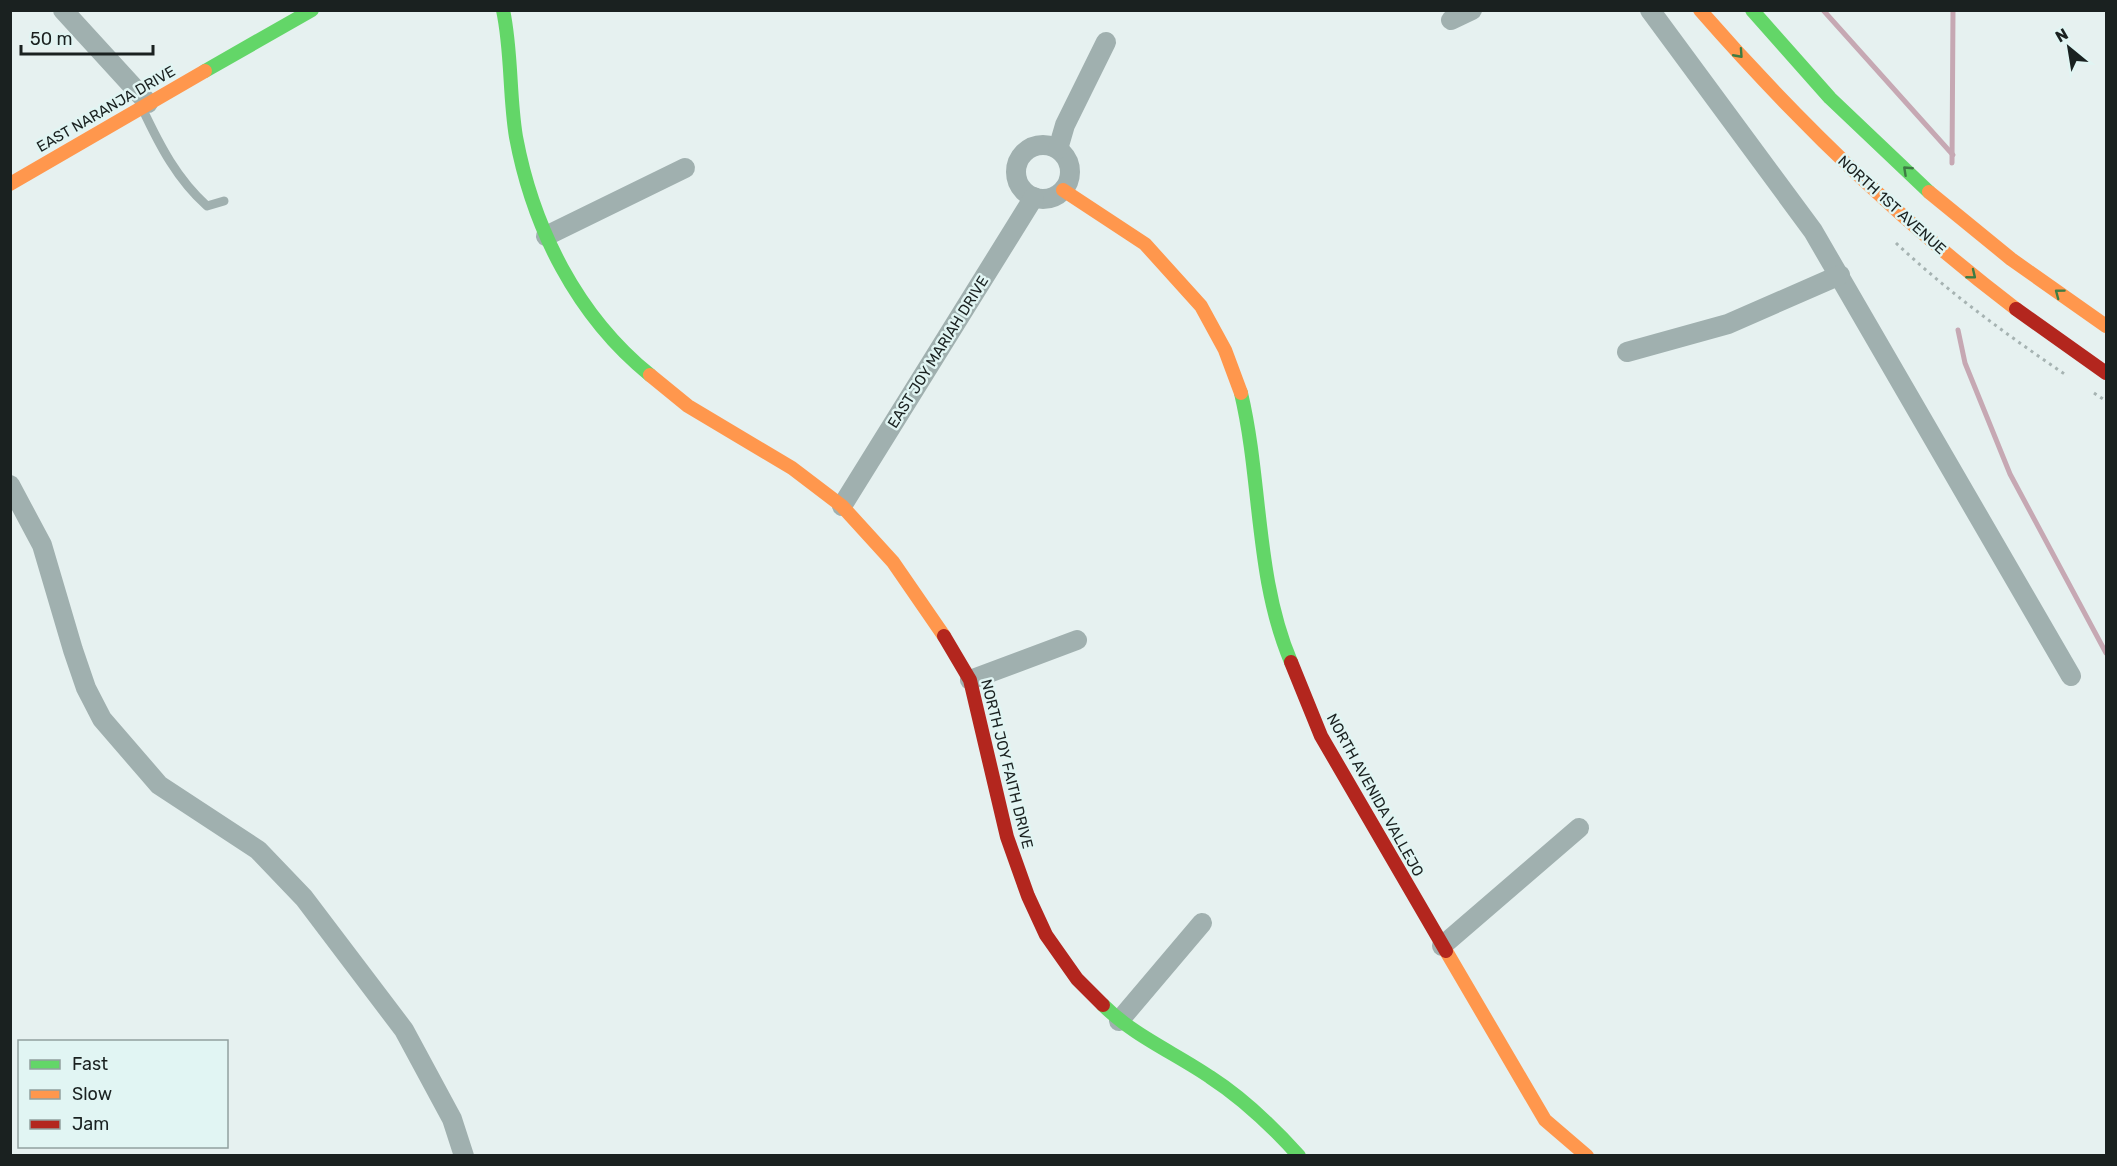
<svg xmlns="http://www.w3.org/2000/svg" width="2117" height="1166" viewBox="0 0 2117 1166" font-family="Rubik,sans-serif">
  <rect width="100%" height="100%" fill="#e6f1f0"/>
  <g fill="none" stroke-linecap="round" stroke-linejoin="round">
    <g stroke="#c6a8b3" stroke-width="5">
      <polyline points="1823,10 1953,155"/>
      <polyline points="1952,163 1953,10"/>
      <polyline points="1958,330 1965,363 2010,474 2106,653"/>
    </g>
    <g stroke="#a6b3b2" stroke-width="3" stroke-dasharray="3 4.5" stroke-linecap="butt">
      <path d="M1896 243C1948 292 2007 335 2066 375"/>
      <polyline points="2094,393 2106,401"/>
    </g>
    <path stroke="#a0b0af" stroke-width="9" d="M143 110C160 146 177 179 207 206L224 201"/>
    <g stroke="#a0b0af" stroke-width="20">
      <polyline points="63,10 148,103"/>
      <polyline points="1650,10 1813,231 2071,676"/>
      <polyline points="1451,20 1472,10"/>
      <circle cx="1043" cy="172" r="27"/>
      <polyline points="1058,149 1065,125 1106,42"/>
      <polyline points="546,236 685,168"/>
      <polyline points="1627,352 1728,324 1840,275"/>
      <polyline points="10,485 42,545 73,650 86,688 102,719 159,785 258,850 304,898 404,1030 452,1119 464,1156"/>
      <polyline points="842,506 1034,197"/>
      <polyline points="970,680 1077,640"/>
      <polyline points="1442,946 1579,828"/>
      <polyline points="1119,1021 1202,923"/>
    </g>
    <g stroke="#63d668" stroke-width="14">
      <path d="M503 10C512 52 509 95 516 137 533 228 577 316 650 375"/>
      <polyline points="1752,10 1830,98 1929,192"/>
      <polyline points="205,71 312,10"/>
      <path d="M1241 393C1262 482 1255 577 1291 662"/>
      <path d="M1103 1005C1134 1036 1175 1053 1210 1077 1244 1099 1272 1126 1299 1156"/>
    </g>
    <g stroke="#ff974d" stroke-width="14">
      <path d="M1700 10C1796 120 1899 220 2016 309"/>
      <polyline points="10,184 205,71"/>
      <polyline points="1063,190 1145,244 1201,306 1225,350 1241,393"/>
      <polyline points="1929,192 2011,259 2106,326"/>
      <polyline points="650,375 688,406 792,468 842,506 893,562 944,636"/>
      <polyline points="1446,951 1545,1120 1587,1156"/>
    </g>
    <g stroke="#b3261e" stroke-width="14">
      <polyline points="2016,309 2106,373"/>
      <polyline points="944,636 970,680 1007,837 1028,896 1046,935 1077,979 1103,1005"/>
      <polyline points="1291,662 1321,736 1446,951"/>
    </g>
  </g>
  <defs><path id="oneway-chevron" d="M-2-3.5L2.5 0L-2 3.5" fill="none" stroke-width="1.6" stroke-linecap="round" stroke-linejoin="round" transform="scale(1.5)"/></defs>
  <g stroke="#3e7c44">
    <use href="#oneway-chevron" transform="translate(1739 54) rotate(48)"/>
    <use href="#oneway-chevron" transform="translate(1907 170) rotate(-137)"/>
    <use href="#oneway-chevron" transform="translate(1972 275) rotate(39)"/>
    <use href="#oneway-chevron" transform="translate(2059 293) rotate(-143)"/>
  </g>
  <g text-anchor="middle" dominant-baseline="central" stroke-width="5" stroke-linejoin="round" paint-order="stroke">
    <g font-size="15" fill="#1a2120" stroke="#e1f5f3">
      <text transform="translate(106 109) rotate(-30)">EAST NARANJA DRIVE</text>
      <text transform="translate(1892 205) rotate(42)">NORTH 1ST AVENUE</text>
      <text transform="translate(938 352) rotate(-58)">EAST JOY MARIAH DRIVE</text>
      <text transform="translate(1007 764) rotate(76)">NORTH JOY FAITH DRIVE</text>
      <text transform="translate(1375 795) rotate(61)">NORTH AVENIDA VALLEJO</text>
    </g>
  </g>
  <rect width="2117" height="1166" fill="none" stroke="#1a2120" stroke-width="24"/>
  <rect x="18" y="1040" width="210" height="108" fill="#e1f5f3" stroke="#91a09f" stroke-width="1.5"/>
  <rect x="30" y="1060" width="30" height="9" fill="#63d668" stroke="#91a09f" stroke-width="1.5"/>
  <text x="72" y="1070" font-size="18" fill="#1a2120">Fast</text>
  <rect x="30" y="1090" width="30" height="9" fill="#ff974d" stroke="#91a09f" stroke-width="1.5"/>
  <text x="72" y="1100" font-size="18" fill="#1a2120">Slow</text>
  <rect x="30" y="1120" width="30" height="9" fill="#b3261e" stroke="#91a09f" stroke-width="1.5"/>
  <text x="72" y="1130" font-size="18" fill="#1a2120">Jam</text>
  <g transform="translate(2069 48) rotate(330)" stroke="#e1f5f3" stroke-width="4.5" paint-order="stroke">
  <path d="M0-4.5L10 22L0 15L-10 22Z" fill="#1a2120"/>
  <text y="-9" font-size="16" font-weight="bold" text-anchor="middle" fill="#1a2120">N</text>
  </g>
  <path d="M21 45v9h132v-9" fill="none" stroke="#1a2120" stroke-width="3"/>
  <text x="30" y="45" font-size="18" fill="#1a2120" stroke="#e1f5f3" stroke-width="4.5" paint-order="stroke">50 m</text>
</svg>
